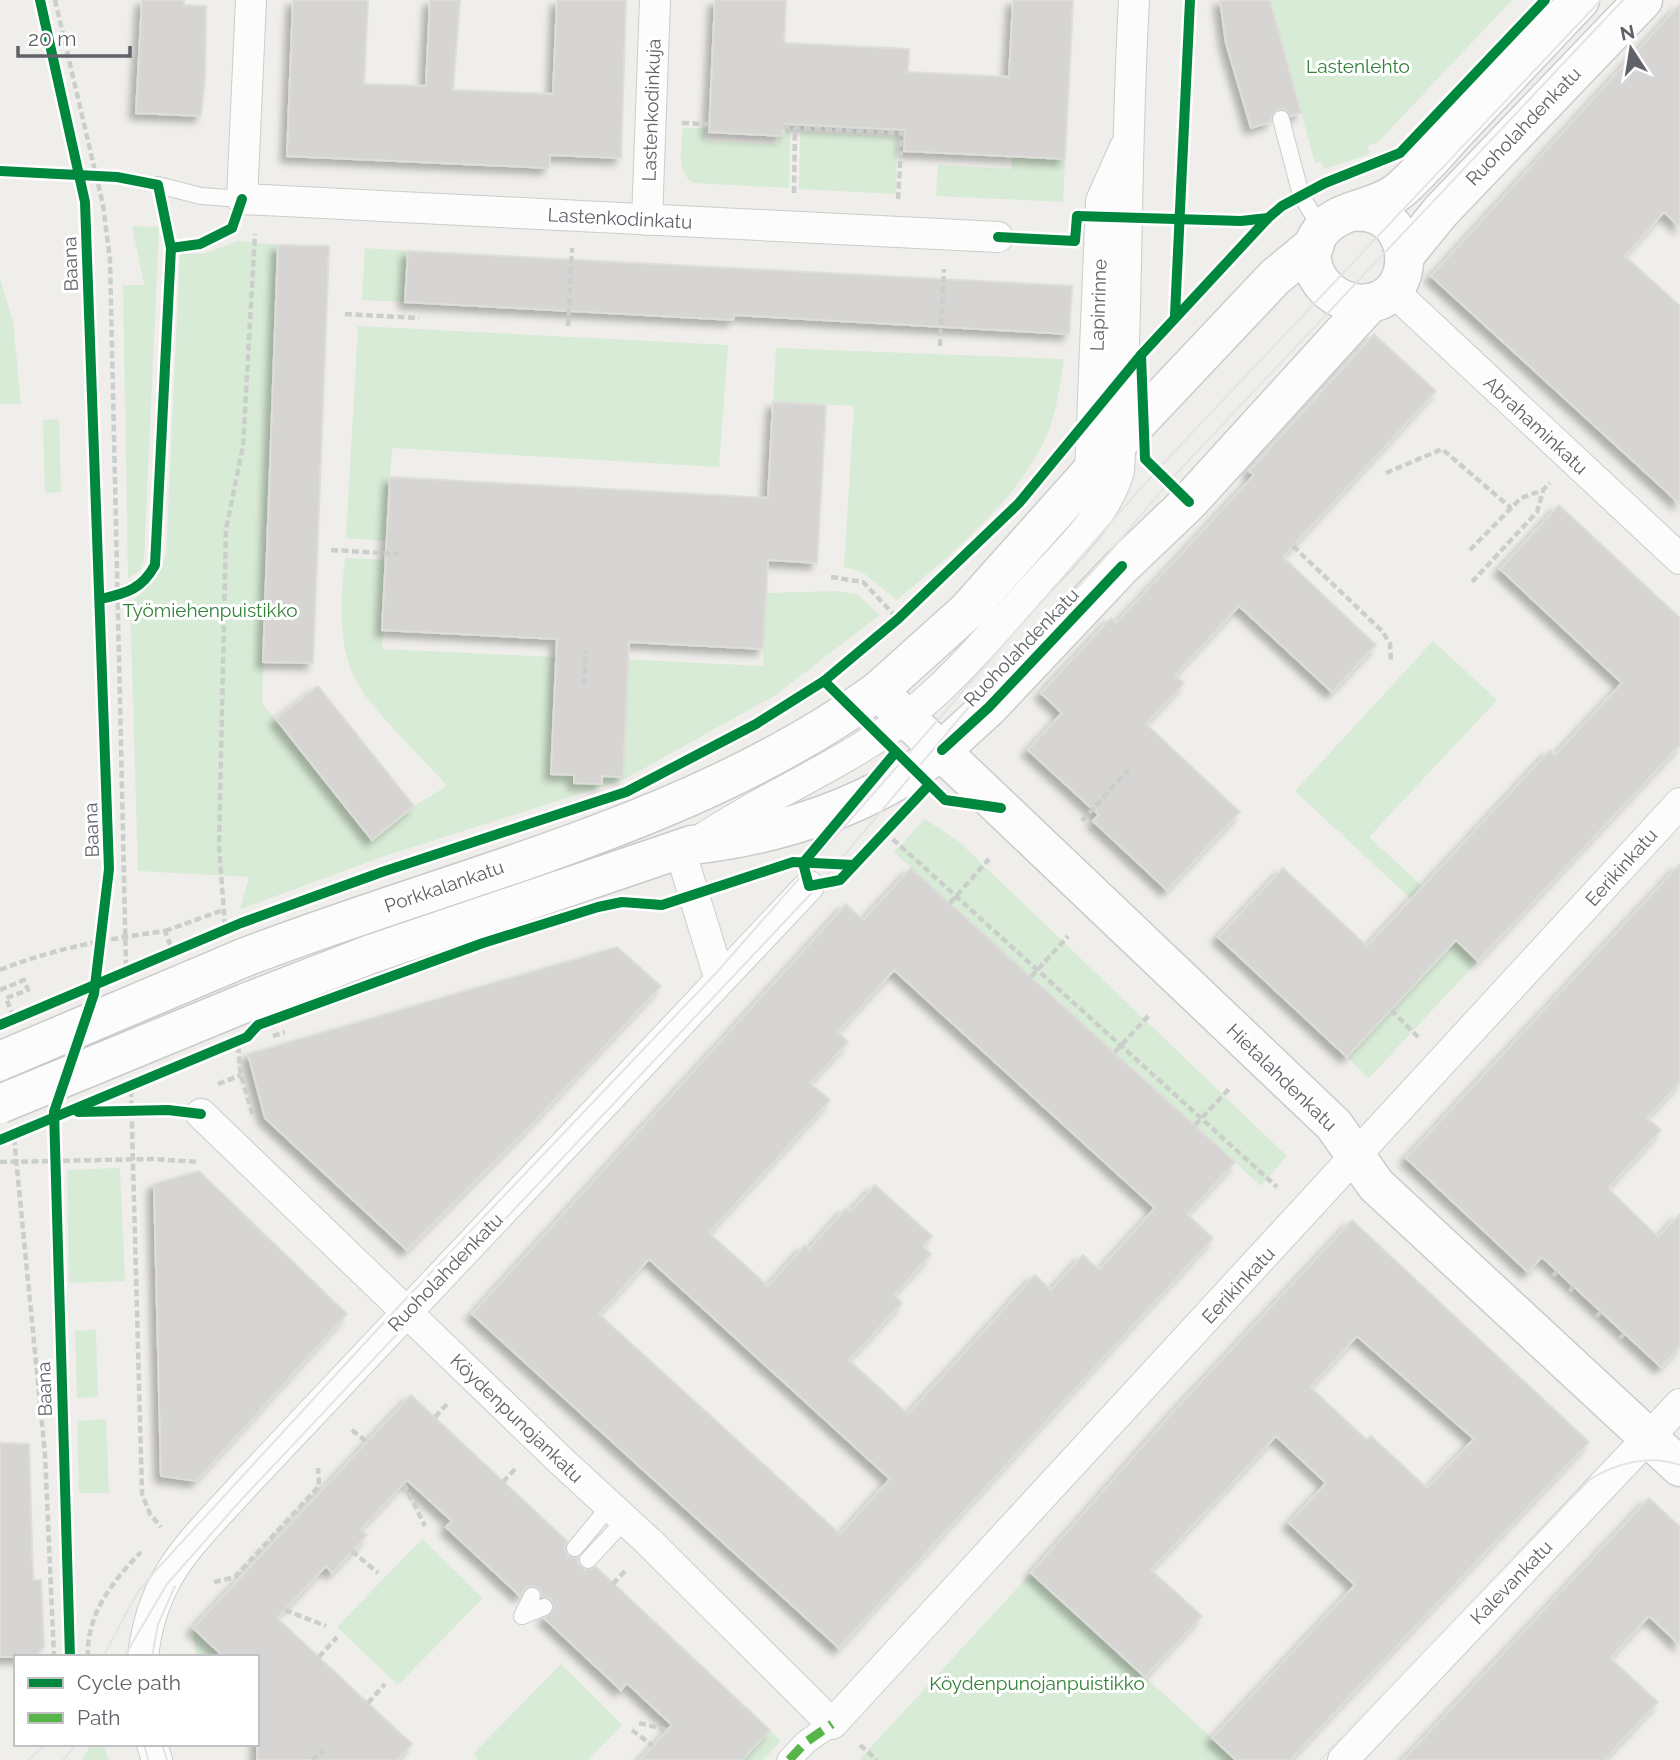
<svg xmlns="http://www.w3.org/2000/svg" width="1680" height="1760" viewBox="0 0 1680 1760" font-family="Raleway,sans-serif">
  <defs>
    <filter id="shadow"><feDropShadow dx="-6" dy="6" stdDeviation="3.5" flood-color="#0004"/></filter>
  </defs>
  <rect width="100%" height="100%" fill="#efeeea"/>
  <g fill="#d8ebd6">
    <polygon points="1270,0 1512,0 1378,142 1367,146 1370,154 1324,169 1321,161 1315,163"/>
    <path d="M683 128H705V141L778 144 779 132H790L789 188 693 183C675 170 682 147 683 128Z"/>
    <polygon points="800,132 897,137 896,194 799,189"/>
    <polygon points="1012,157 1065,159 1063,202 936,196 938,165 1011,169"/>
    <polygon points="132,226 159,227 144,560 140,571 128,578 123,285 144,285"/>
    <path d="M238 241 278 245 262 703 372 839 414 806 447 786C425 760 364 703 353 675 337 637 341 597 345 558L386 560 382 649 578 658 551 774 574 775V783L601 784 602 776 623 777 627 686 598 658 763 666 766 593 837 591 857 594 880 615 774 696 623 780 385 856 240 909 249 877 138 871 130 603 151 585 166 555 180 253 202 254Z"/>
    <polygon points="365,248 408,251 405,302 362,300"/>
    <polygon points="0,279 13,321 21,404 0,404"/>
    <polygon points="358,326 728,345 719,467 392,448 386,541 346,538"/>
    <path d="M776 348 1064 359C1060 384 1057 410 1048 433 1018 501 952 553 897 600L862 572 844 567 854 406 773 402Z"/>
    <polygon points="59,419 61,492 45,493 43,420"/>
    <polygon points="1433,641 1497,700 1369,837 1423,887 1411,899 1295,791"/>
    <polygon points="925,819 958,841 1287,1156 1261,1186 894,852"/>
    <polygon points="1456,940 1478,961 1369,1078 1347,1057"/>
    <polygon points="120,1168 125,1281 69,1283 67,1170"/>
    <polygon points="96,1330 98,1397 77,1398 75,1331"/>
    <polygon points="106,1419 109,1493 79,1493 77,1421"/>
    <polygon points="422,1539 483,1598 398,1685 337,1627"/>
    <polygon points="1031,1573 1236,1760 859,1760"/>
    <polygon points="193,1628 223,1656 223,1657 196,1657"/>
    <polygon points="561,1664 622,1725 588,1760 479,1760 473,1754"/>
    <polygon points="770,1730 781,1741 763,1760 742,1760"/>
    <polygon points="91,1744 103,1744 109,1760 82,1760"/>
  </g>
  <g fill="#d6d5d3" stroke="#deddd9" stroke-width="2" fill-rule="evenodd" filter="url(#shadow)">
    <polygon points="142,0 184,0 184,5 206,6 205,77 201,116 136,113"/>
    <polygon points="293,0 368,0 364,84 426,86 430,0 460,0 453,90 553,94 557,0 626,0 621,158 550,155 549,168 287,156"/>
    <polygon points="715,0 786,0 784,43 909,49 908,72 1009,77 1013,0 1073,0 1065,159 904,151 905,130 784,124 783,136 709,132"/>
    <polygon points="1220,0 1270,0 1301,113 1291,116 1284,109 1278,109 1271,116 1271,122 1251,128 1226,43"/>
    <polygon points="1680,4 1680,227 1664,212 1625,256 1680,306 1680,504 1431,276"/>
    <polygon points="278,245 329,246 313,663 263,662"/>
    <polygon points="408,251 1072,286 1069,334 734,315 733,320 405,302"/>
    <polygon points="1374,334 1436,391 1283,557 1376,645 1332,692 1239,606 1175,675 1184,683 1146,724 1240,812 1167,890 1093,821 1099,815 1028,750 1062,713 1041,693 1111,618 1116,623 1168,568 1254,475 1249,471"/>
    <polygon points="773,402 826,405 817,563 768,560 763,649 629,642 623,777 602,776 602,784 574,783 574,775 551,774 557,639 382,630 390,477 768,498"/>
    <polygon points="1559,505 1680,618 1680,745 1478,961 1456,940 1347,1057 1218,937 1283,868 1367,946 1550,750 1555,755 1622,683 1500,569"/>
    <polygon points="318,686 414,806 372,840 276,719"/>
    <polygon points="1680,864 1680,1082 1647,1118 1661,1130 1608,1188 1658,1237 1680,1214 1680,1346 1661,1367 1542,1257 1528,1272 1406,1158"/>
    <path d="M911 868 1235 1162 1187 1214 1213 1238 839 1648 472 1314 846 904 863 920ZM894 970 1155 1208 1099 1270 1083 1255 1051 1290 1035 1275 908 1414 849 1360 902 1303 894 1295 931 1254 923 1247 932 1236 875 1185 850 1212 846 1208 809 1249 805 1245 768 1286 709 1233 830 1100 810 1083 848 1042 838 1032ZM649 1259 890 1479 840 1534 599 1314Z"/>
    <polygon points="617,947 661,986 531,1125 407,1250 265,1118 248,1054"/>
    <polygon points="199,1171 347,1314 196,1481 161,1476 154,1184"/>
    <path d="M1352 1220 1589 1442 1290 1760H1236L1212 1738 1355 1585 1289 1523 1326 1483 1276 1436 1151 1570 1202 1616 1145 1677 1031 1573 1171 1414ZM1357 1336 1474 1439 1427 1488 1371 1436 1367 1440 1310 1387Z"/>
    <polygon points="411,1395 567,1541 565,1547 568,1556 578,1558 578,1564 585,1570 596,1567 770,1730 742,1760 640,1760 672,1725 627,1683 621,1690 544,1618 554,1609 551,1599 542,1597 540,1590 532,1586 526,1588 520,1596 446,1527 452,1521 407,1480 361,1529 367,1535 332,1573 326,1566 277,1618 412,1744 397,1760 257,1760 257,1657 224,1657 193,1628"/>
    <polygon points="0,1443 29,1444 33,1580 41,1580 44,1647 35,1657 0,1657"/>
    <polygon points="1649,1498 1680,1527 1680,1645 1649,1616 1610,1658 1658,1702 1604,1760 1403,1760"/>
  </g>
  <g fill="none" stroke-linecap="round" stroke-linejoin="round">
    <defs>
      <g id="service">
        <polyline points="1281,119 1301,195 1322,230"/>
        <polyline points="158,185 201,196 242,199"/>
        <polyline points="575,1548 610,1506"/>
        <polyline points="588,1560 625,1520"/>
        <polyline points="522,1616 544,1607"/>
        <polyline points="522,1616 532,1596"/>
      </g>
      <polyline id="pedestrian" points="789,1760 806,1742 832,1724"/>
      <g id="minor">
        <polyline points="251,0 242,199 998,237"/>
        <polyline points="647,220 655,0"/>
        <polyline points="1392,290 1680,559"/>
        <polyline points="1090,473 1101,201 1124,149"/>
        <path d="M696 843C763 797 840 767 905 718 955 680 996 628 1039 582 1069 549 1107 514 1119 471 1128 314 1125 157 1134 0"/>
        <polyline points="680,850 720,980"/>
        <polyline points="201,1114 558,1458 649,1542 832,1724 1680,803"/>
        <path d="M143 1657C152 1574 193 1542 245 1484L809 886"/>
        <polyline points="152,1744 157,1760"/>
        <polyline points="1343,1760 1680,1404"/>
      </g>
      <g id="tertiary">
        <path d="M1350 212C1357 212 1365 211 1371 213 1415 224 1416 295 1370 303 1332 310 1294 265 1321 231 1340 207 1377 210 1400 190 1423 170 1442 146 1463 124 1502 83 1541 41 1580 0"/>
        <polyline points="1406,254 1441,211 1643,0"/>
        <polyline points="878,691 967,611 1090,473 1275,277 1315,244"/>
        <polyline points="942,750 989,707 1122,566 1189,502 1370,303"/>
      </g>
      <g id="secondary">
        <path d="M243 958C455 876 691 826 878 691L1334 1125 1376 1185 1680 1467"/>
        <path d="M245 1003 371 954 692 845C780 835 872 806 942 750"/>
      </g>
    </defs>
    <use href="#service" stroke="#cbcccc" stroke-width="18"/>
    <use href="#pedestrian" stroke="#cbcccc" stroke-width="25"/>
    <use href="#minor" stroke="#cbcccc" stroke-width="32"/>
    <use href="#tertiary" stroke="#cbcccc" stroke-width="41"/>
    <use href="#secondary" stroke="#cacacb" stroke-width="41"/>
    <g stroke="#cacfcc" stroke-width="4.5" stroke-dasharray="7 3.5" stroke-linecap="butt">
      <polyline points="55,0 103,205 110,260 126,966"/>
      <polyline points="682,123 709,124"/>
      <polyline points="783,127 902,133 898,199"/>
      <polyline points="794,193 795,128"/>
      <polyline points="345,314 419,318"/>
      <polyline points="568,326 572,248"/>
      <polyline points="940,346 944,269"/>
      <polyline points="1386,473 1442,449 1511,508"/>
      <polyline points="1293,546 1383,632 1390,644 1391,663"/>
      <polyline points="331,550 399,554"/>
      <polyline points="1470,550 1521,498 1543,490 1550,483"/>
      <polyline points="831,577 863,582 898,619"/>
      <polyline points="1472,582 1537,512 1543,491"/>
      <polyline points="584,684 586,651"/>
      <polyline points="1082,821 1129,769"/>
      <polyline points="885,832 1277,1187"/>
      <polyline points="950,903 989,859"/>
      <polyline points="225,926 219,845 226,529 243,446 255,234"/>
      <polyline points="165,931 223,910"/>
      <path d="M0 970C54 948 108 939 165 931L171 947"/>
      <polyline points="1031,977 1068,936"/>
      <polyline points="0,990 24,980 28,990 6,998 13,1016"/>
      <polyline points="1391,1010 1418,1037"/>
      <polyline points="273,1036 285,1032"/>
      <polyline points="238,1046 241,1075 253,1116"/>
      <polyline points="1115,1052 1150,1014"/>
      <polyline points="218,1084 241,1075"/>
      <polyline points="131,1090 142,1494 150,1514 161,1527"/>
      <polyline points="1195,1125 1229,1089"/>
      <polyline points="14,1138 45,1454 54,1657"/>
      <polyline points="0,1162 155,1159 198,1162"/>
      <polyline points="1553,1276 1557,1271"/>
      <polyline points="1570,1292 1573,1285"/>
      <polyline points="1596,1317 1602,1311"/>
      <polyline points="1619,1339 1625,1333"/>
      <polyline points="435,1417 448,1403"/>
      <polyline points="352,1430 367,1442"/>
      <polyline points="503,1482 516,1468"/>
      <polyline points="404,1484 425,1526"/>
      <polyline points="352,1551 378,1573"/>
      <polyline points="214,1582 235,1577 319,1486 318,1468"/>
      <polyline points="613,1584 625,1571"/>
      <polyline points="285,1610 326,1626"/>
      <path d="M88 1657C86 1614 113 1581 141 1552"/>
      <polyline points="319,1657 337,1637"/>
      <polyline points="368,1703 385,1684"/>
      <polyline points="639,1723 668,1730"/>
      <polyline points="632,1730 653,1746"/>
      <polyline points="860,1745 877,1760"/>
      <polyline points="312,1760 323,1750"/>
    </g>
    <use href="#service" stroke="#fdfcfc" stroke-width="16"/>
    <use href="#pedestrian" stroke="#fdfcfc" stroke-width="23"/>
    <use href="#minor" stroke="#fdfcfc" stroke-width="30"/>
    <use href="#tertiary" stroke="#fdfcfc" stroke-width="38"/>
    <use href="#secondary" stroke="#fdfcfc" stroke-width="38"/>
    <g stroke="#e4e4e4" stroke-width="2">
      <polyline points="103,1657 137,1593 157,1569 399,1306 717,972 1156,471 1601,0"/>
      <polyline points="124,1657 167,1584 241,1500 820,884 978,696 1109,553 1175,475 1623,0"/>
      <polyline points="152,1657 158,1624 175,1586"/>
      <polyline points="144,1744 148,1760"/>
      <polyline points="162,1744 167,1760"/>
      <polyline points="28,1760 47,1744"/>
      <polyline points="63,1760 77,1744"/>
      <path d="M1320 1760 1589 1480C1616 1463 1650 1454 1680 1465"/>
    </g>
    <defs>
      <g id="secondary-bridge">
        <polyline points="0,1061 243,958"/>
        <polyline points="0,1104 245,1003"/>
      </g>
    </defs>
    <use href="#secondary-bridge" stroke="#cacacb" stroke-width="41" stroke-linecap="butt"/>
    <use href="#secondary-bridge" stroke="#fdfcfc" stroke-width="38"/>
    <polyline stroke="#58b549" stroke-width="9" stroke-dasharray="18 9" stroke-linecap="butt" points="789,1760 806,1742 832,1724"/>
    <defs>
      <g id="cycleway">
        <polyline points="40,0 85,202 109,869 94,994 54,1112 70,1657"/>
        <path d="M0 171 117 177 158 185 171 248 155 565C142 589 127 593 101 599"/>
        <polyline points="998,237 1075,241 1077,216 1241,221 1268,218"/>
        <polyline points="171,248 200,244 232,228 242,199"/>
        <polyline points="1175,315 1190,0"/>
        <polyline points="1141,355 1145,459 1189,502"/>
        <polyline points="824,681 945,800 1001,808"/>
        <polyline points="942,750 989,707 1122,566"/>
        <polyline points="895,753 803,863 809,886 840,880 929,785"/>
        <polyline points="0,1025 241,923 382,872 626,792 756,724 824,681 898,619 1019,503 1141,355 1268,218 1282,206 1325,183 1400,153 1545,0"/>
        <polyline points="78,1112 168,1110 201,1114"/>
        <polyline points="0,1140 247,1037 258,1025 483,943 598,907 622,902 662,905 793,862 854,865"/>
      </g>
    </defs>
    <use href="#cycleway" stroke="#fff" stroke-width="15"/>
    <use href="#cycleway" stroke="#00873e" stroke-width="10"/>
  </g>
  <g text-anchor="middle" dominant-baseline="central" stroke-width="6" stroke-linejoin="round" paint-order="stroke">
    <g font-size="19" fill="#348238" stroke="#fff">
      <text x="1358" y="66">Lastenlehto</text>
      <text x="210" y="610">Työmiehenpuistikko</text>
      <text x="1037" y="1683">Köydenpunojanpuistikko</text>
    </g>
    <g font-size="19" fill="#5f6368" stroke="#fff">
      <text transform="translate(651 110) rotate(-88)">Lastenkodinkuja</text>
      <text transform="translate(1523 126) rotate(-46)">Ruoholahdenkatu</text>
      <text transform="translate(620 218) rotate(3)">Lastenkodinkatu</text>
      <text transform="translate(70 264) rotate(-92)">Baana</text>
      <text transform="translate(1098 305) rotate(-88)">Lapinrinne</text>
      <text transform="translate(1536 425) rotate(43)">Abrahaminkatu</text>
      <text transform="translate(1021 647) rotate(-46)">Ruoholahdenkatu</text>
      <text transform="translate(91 830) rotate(-92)">Baana</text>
      <text transform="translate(1621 867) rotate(-48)">Eerikinkatu</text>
      <text transform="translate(444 886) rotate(-19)">Porkkalankatu</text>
      <text transform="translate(1282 1077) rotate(44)">Hietalahdenkatu</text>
      <text transform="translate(445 1272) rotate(-46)">Ruoholahdenkatu</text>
      <text transform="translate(1238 1285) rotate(-47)">Eerikinkatu</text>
      <text transform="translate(44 1389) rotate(-92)">Baana</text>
      <text transform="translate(517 1418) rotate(44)">Köydenpunojankatu</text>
      <text transform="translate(1511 1582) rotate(-46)">Kalevankatu</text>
    </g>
  </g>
  <rect x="14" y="1655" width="245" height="91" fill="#ffffff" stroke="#bfc1c3" stroke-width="2"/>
  <rect x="28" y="1678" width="35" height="10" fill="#00873e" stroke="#bfc1c3" stroke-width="2"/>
  <text x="77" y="1690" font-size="21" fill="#5f6368">Cycle path</text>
  <rect x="28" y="1713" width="35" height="10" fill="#58b549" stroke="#bfc1c3" stroke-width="2"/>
  <text x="77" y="1725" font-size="21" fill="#5f6368">Path</text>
  <g transform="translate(1631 49) rotate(348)" stroke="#ffffff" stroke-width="5" paint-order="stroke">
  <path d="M0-5L12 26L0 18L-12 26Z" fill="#5f6368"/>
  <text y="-10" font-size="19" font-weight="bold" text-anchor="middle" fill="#5f6368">N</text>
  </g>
  <path d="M18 46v10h112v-10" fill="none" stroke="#5f6368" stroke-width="3.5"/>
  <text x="28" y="46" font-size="21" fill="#5f6368" stroke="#ffffff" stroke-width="5" paint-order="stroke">20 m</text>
</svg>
